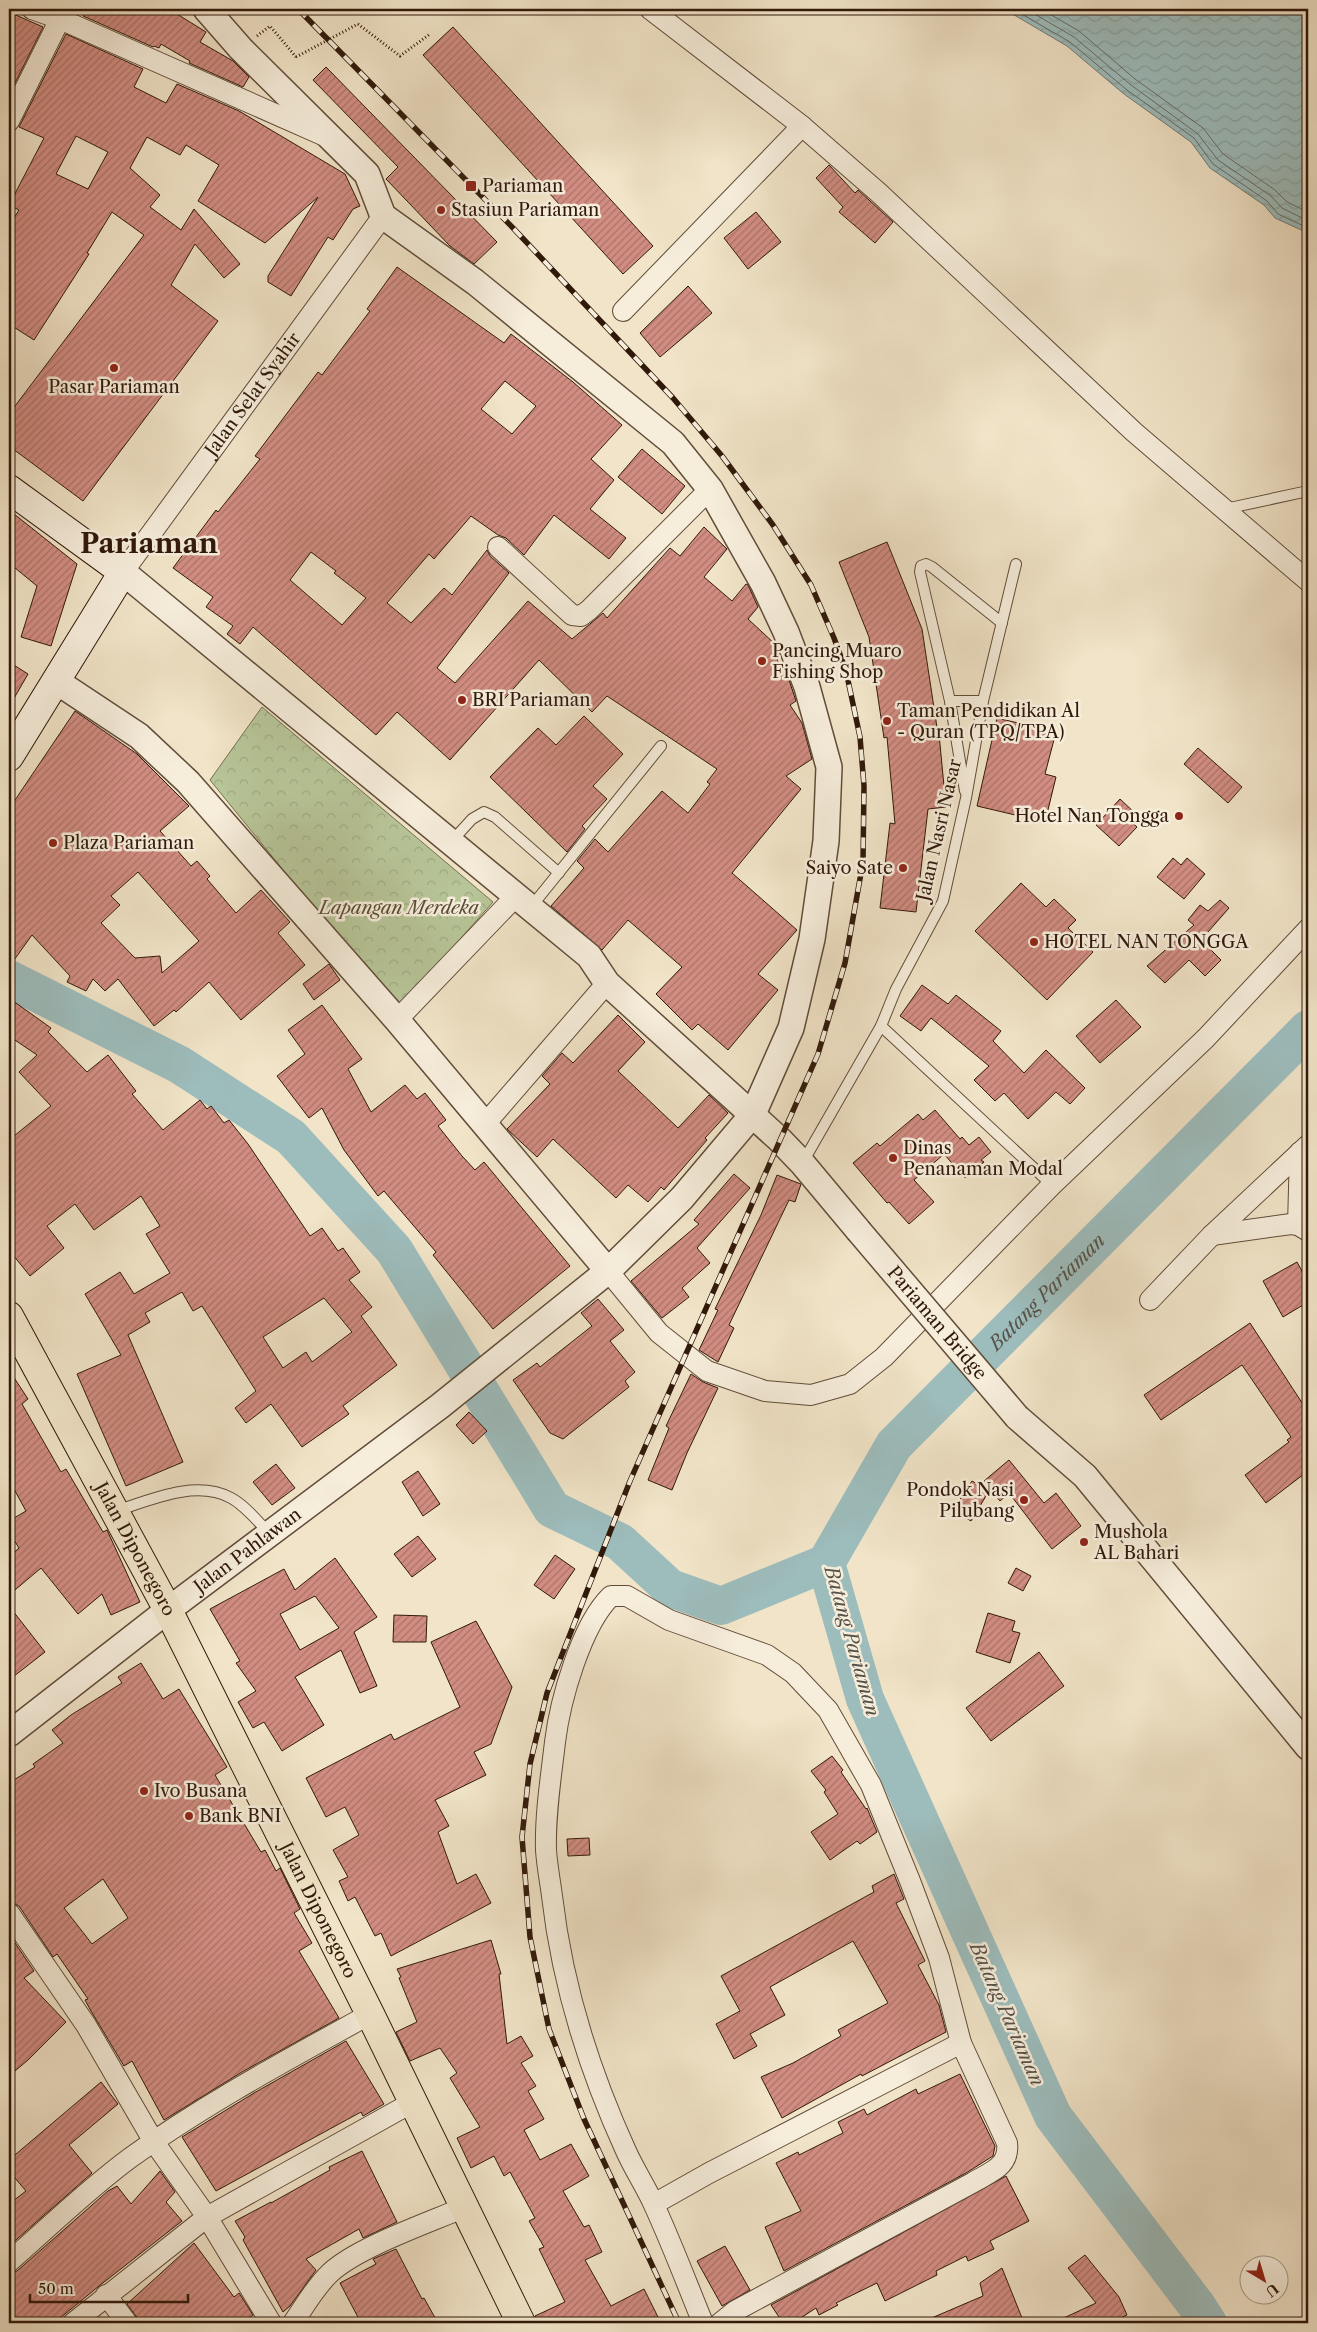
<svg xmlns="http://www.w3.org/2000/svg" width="1317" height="2332" viewBox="0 0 1317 2332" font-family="'Libre Caslon Text',serif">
  <defs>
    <pattern id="park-crowns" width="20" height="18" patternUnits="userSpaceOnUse" patternTransform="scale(1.25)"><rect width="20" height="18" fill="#b7c598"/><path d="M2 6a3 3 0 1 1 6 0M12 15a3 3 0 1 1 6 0" fill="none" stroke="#9ea982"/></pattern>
    <pattern id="water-waves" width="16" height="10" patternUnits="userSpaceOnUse" patternTransform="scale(1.25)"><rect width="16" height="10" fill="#9dbdbd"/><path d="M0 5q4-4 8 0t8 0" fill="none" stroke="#88a2a1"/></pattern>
    <pattern id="building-hatch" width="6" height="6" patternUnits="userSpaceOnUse" patternTransform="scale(1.25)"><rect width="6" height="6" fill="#d28d82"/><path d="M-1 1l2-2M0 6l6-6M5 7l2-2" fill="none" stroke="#ab7269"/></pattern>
  </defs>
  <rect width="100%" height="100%" fill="#f1e4c8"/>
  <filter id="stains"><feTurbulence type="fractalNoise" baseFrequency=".004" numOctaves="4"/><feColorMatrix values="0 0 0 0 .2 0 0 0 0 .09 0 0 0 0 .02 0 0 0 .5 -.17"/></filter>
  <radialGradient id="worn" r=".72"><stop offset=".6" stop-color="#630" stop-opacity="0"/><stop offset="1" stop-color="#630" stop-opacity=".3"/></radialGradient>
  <polygon fill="url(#park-crowns)" stroke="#746f51" points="262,707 493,902 397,1010 210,780"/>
  <polygon fill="url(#water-waves)" stroke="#727b75" points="1004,9 1308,9 1308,233 1275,218 1264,205 1210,168 1191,142 1124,94 1067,46"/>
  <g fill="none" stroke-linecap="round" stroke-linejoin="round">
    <g stroke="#676b64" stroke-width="1">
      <polyline points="1013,9 1070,42 1127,90 1194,138 1213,164 1267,201 1278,214 1308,228"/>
      <polyline points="1026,9 1074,37 1131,85 1198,134 1218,160 1271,196 1282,208 1308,221"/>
      <polyline points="1041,9 1079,31 1135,79 1203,128 1223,154 1275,190 1287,202 1308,212"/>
    </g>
    <g stroke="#9dbdbd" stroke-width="38">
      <polyline points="9,979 180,1065 291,1137 394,1250 552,1509 620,1542 670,1588 721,1606 826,1563"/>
      <path id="s1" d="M1208 2323 1197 2306 1053 2116 865 1699 826 1563 894 1445 1308 1029"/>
    </g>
  </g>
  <g fill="url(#building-hatch)" stroke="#31190a" fill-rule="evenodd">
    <polygon points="87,9 180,9 177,14 206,32 200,42 233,61 249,77 243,87 189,63 190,61 161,44 159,48 154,46 153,47 83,16"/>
    <polygon points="9,12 43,27 9,95"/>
    <polygon points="453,27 653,246 623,274 423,55"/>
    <path d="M66 34 143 69 134 87 166 103 177 84 239 111 345 174 360 206 353 209 333 240 328 237 291 296 268 282V276L318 197 265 243 198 201 219 165 186 145 180 155 147 137 130 168 160 195 150 207 181 230 194 209 240 264 224 278 195 244 171 285 218 321 83 501 9 446V414L144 235 112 212 87 253 89 254 34 340 9 324V226L19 210 9 205 44 138 19 127ZM76 136 108 152 88 189 56 174Z"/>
    <polygon points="326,67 497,242 474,264 450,246 386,179 398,167 313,80"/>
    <polygon points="829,165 855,193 858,190 893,222 875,243 839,212 843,207 816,178"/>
    <polygon points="756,212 781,242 748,269 724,238"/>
    <path d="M397 267 504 343 511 334 573 382 622 425 591 459 614 480 590 509 626 538 609 559 554 515 524 555 506 538 498 535 471 516 434 559 429 554 387 603 411 623 444 588 452 595 487 550 490 556 509 573 437 668 455 683 528 601 572 639 603 613 607 618 670 548 680 556 704 527 727 549 704 577 732 601 746 584 748 585 758 607 748 619 776 645 780 657 777 660 787 674 796 701 790 705 802 723 812 759 786 776 801 789 732 873 797 930 758 974 778 990 728 1050 698 1024 692 1030 656 994 682 967 628 920 602 950 551 906 584 868 577 861 595 839 608 852 662 791 688 813 710 784 707 782 717 769 607 696 592 712 539 660 450 760 397 712 376 735 253 627 240 644 227 634 233 626 206 607 213 597 173 568 216 510 218 512 260 459 255 456 318 372 322 375 370 311 367 309ZM505 381 536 406 512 434 481 409ZM311 552 336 571 334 573 366 598 342 625 290 580Z"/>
    <polygon points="688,286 712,313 660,357 640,333"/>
    <polygon points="642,449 685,486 662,514 618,477"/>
    <polygon points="9,510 77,564 51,646 21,637 37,586 9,563"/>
    <polygon points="887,542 922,629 938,734 939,734 946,807 928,809 916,912 880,908 890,823 895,824 887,737 884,738 869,637 839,562"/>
    <polygon points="9,662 28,674 9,707"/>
    <path d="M75 711 137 754 189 806 160 831 191 866 197 861 210 876 207 879 236 913 261 890 290 922 278 933 305 965 241 1020 209 982 176 1012 174 1010 154 1026 118 979 105 991 93 979 86 991 67 982 70 976 32 935 9 967V809ZM138 872 199 941 162 973 160 956 135 958 101 923 120 905 111 896Z"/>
    <polygon points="584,716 623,754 593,786 607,799 582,826 585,829 567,852 490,777 538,728 556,745"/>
    <polygon points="997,718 1056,732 1045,774 1056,777 1045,822 977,806"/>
    <polygon points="1198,748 1242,787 1228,803 1184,764"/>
    <polygon points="1120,799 1136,814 1130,821 1137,827 1119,846 1096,825"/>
    <polygon points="1173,858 1181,865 1187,858 1205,874 1184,899 1157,877"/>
    <polygon points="1021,883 1046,907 1054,899 1076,920 1068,928 1093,952 1047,1000 975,931"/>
    <polygon points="1220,900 1229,908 1201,940 1221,960 1205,976 1189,960 1165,983 1147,966 1194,925 1188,920 1200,905 1208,911"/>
    <polygon points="329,964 340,980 314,1000 303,984"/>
    <polygon points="922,985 948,1004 956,995 1001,1031 993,1041 1024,1073 1046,1050 1085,1088 1070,1104 1056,1092 1028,1119 1004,1093 995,1101 974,1080 989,1066 931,1018 921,1031 900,1016"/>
    <path d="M9 998 51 1028 48 1032 87 1072 108 1055 136 1091 132 1094 163 1130 200 1100 207 1109 211 1106 224 1123 229 1120 248 1144 310 1236 322 1228 338 1251 343 1248 360 1272 349 1280 372 1307 361 1316 397 1365 343 1406 349 1414 302 1447 271 1404 246 1423 235 1408 256 1391 202 1306 193 1311 182 1292 145 1313 150 1322 128 1335 183 1462 126 1486 77 1374 121 1355 85 1294 120 1272 134 1294 170 1273 146 1234 160 1226 141 1196 94 1230 75 1204 47 1226 64 1248 30 1276 9 1250V1140L51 1106 19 1072 37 1055 9 1036ZM324 1298 352 1332 312 1362 306 1352 283 1368 263 1337Z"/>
    <polygon points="1116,1000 1141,1027 1100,1063 1076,1036"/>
    <polygon points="322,1005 362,1059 348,1069 371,1112 405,1085 417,1099 425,1093 446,1120 438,1126 462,1156 475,1170 484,1162 570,1266 493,1329 433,1255 436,1252 384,1191 378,1196 344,1150 322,1108 309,1118 277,1076 305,1054 288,1030"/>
    <polygon points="618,1015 645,1042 618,1071 678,1128 709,1095 728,1113 705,1138 707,1140 664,1190 661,1187 648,1202 628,1185 616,1198 553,1139 537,1157 507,1129 550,1084 542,1076 562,1053 573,1063"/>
    <polygon points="935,1110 960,1139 962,1137 969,1145 979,1137 991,1152 981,1160 984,1162 965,1178 944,1154 914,1180 934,1202 909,1224 889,1202 887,1203 853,1163 877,1143 880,1146 918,1114 923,1120"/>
    <polygon points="734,1174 750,1188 697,1248 710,1263 682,1288 689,1297 662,1318 631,1281 699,1224 694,1220"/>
    <polygon points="777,1175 801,1184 795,1202 789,1200 729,1325 734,1328 718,1362 699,1350 718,1310 715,1309 761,1215"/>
    <polygon points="1297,1262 1308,1282 1308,1302 1283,1317 1263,1281"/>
    <polygon points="598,1299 624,1330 610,1341 635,1372 625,1381 629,1387 563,1439 550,1433 513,1380 537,1363 540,1367 592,1326 581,1313"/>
    <polygon points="1250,1323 1308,1412 1308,1471 1266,1503 1245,1475 1289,1442 1287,1440 1291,1437 1242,1365 1161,1420 1144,1395"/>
    <polygon points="9,1370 28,1399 22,1404 61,1472 66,1469 103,1532 107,1530 140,1602 111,1615 102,1594 78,1614 41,1568 9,1595 9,1557 19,1548 9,1532 9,1521 26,1511 9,1480"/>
    <polygon points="691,1374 703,1382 718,1388 687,1453 672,1490 648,1480 669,1428 666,1426"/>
    <polygon points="469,1412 487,1431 473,1444 456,1425"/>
    <polygon points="1009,1460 1044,1503 1056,1493 1081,1526 1052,1549 1009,1493 1000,1501 984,1481"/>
    <polygon points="276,1464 295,1488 272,1505 253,1482"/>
    <polygon points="418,1471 440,1504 423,1516 402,1482"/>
    <polygon points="972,1481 989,1491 971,1521 953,1510"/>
    <polygon points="418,1536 436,1559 412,1577 394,1554"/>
    <polygon points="555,1555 575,1569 554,1599 534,1585"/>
    <path d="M335 1558 377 1617 354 1632 377 1686 360 1693 341 1650 295 1677 324 1725 282 1751 264 1722 253 1728 238 1702 256 1691 236 1663 240 1661 210 1609 284 1569 295 1590ZM315 1596 339 1628 300 1650 280 1614Z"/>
    <polygon points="1016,1568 1031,1576 1023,1591 1008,1583"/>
    <polygon points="9,1606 45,1652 9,1680"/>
    <polygon points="988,1613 1015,1621 1012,1631 1020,1633 1010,1663 976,1652"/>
    <polygon points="394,1615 427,1616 426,1642 393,1642"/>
    <polygon points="476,1621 512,1687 491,1744 474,1752 486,1775 435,1800 449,1826 438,1832 457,1884 476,1874 491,1903 391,1956 381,1933 375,1936 355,1897 348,1901 339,1881 348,1877 333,1850 359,1835 345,1807 326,1817 306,1778 391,1734 394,1740 460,1707 431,1642"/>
    <polygon points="1039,1652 1064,1686 991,1741 966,1708"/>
    <path d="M141 1663 163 1699 179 1689 227 1767 215 1775 261 1852 265 1850 276 1871 280 1868 300 1909 294 1913 312 1943 299 1951 339 2018 242 2072 164 2120 132 2061 124 2066 91 2011 85 2000 88 1999 57 1954 53 1957 19 1906 9 1901V1783L35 1767 33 1764 63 1743 52 1730 71 1715 122 1683 118 1677ZM103 1879 128 1918 92 1944 64 1908Z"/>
    <polygon points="832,1756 843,1770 841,1772 866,1809 867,1808 877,1832 860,1844 857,1841 830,1860 811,1832 838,1814 824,1792 826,1790 811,1771"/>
    <polygon points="589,1838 590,1855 568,1856 567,1839"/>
    <polygon points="894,1874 904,1899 896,1903 925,1961 918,1965 939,2005 946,2032 862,2076 861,2074 782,2118 761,2077 793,2063 841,2036 838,2030 888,2003 853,1941 770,1987 785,2015 750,2034 757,2046 734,2059 716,2024 740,2011 721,1976 874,1892 872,1886"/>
    <polygon points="9,1934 34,1971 24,1978 66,2022 28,2060 9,2076"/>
    <polygon points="491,1940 501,1974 499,1974 507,2044 521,2036 533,2056 521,2063 536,2086 528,2091 544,2119 524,2130 540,2160 571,2144 589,2176 563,2191 584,2227 589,2225 602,2252 585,2260 611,2306 644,2289 661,2323 536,2323 535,2316 565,2302 539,2249 544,2247 529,2221 535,2218 510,2172 504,2176 494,2156 471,2168 457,2138 480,2127 450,2078 457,2073 440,2048 410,2061 396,2032 417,2022 399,1978 401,1977 397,1969"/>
    <polygon points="346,2041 384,2104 363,2116 361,2112 216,2191 182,2137 254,2093"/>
    <polygon points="960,2074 995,2146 993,2156 966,2173 784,2271 765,2227 801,2211 776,2163 798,2152 799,2155 843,2133 838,2122 864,2109 867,2115 916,2089 918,2094"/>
    <polygon points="101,2082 118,2104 69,2145 92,2173 9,2246 9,2204 26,2191 9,2171 9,2160"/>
    <polygon points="362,2151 397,2222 363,2238 359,2229 306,2259 316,2270 290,2306 283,2312 243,2240 245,2237 235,2221 271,2202 271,2203 330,2170 329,2167"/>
    <polygon points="160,2171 175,2192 166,2202 182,2221 99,2286 54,2323 9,2323 9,2274 17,2271 108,2191 117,2186 131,2204"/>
    <polygon points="1006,2176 1029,2221 990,2241 994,2249 968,2261 966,2256 936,2271 937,2275 885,2301 877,2283 836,2303 838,2305 819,2315 816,2308 793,2323 783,2323 771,2305"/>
    <polygon points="194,2243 234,2297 239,2293 253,2315 243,2323 139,2323 136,2316 127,2304"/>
    <polygon points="725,2246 750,2290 722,2306 697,2261"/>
    <polygon points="396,2249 422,2299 424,2298 438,2323 361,2323 340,2283 376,2264 373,2259"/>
    <polygon points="1085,2255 1119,2297 1127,2315 1108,2323 1053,2323 1096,2303 1068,2268"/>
    <polygon points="1002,2268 1024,2323 920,2323 983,2296 980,2283"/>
  </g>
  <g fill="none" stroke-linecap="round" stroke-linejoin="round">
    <defs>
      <g id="service">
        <polyline points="1225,509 1308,491"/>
        <polyline points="950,701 983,701"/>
        <polyline points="965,791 950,701 920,572 921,566 926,564 932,567 1002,623"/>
        <polyline points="451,842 472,819 484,812 495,817 559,873"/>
        <polyline points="531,907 661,746"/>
        <polyline points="881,1026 1052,1185"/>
        <polyline points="803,1162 881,1026 896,989 943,901 966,798 983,701 1016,564"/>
        <path d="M116 1511C150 1500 196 1479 231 1498 246 1506 258 1522 270 1534"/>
      </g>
      <g id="minor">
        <polyline points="32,9 60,19 325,136"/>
        <polyline points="650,9 802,126 879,193 1134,432 1308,581"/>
        <polyline points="9,121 60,19"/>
        <polyline points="623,311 802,126"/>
        <polyline points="498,547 572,615 581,616 589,610 710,489"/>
        <path id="s2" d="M123 572 383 216"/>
        <polyline points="397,1020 515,897"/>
        <polyline points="485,1124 607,983"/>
        <polyline points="1298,1225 1300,1152"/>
        <polyline points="1212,1235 1291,1224 1298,1225 1308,1231"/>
        <polyline points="608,1271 659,1333 707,1371 765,1391 811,1395 850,1384 884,1357 1052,1185 1206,1038 1308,929"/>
        <polyline points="1150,1300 1212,1235 1308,1145"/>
        <polyline points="9,1913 86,2025 154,2142 207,2217 271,2323"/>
        <path d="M654 2204 709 2173 961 2043 1007 2143C1010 2167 990 2172 972 2183L735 2311 720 2323"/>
        <path d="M9 2262C49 2227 88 2189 130 2158 206 2103 289 2059 370 2014"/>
        <polyline points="106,2295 127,2323"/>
        <polyline points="73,2323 207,2217 413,2102"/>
        <path d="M293 2323C304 2307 315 2287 330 2273 358 2247 428 2223 465 2207"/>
        <path d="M703 2323C687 2284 672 2244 654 2205 646 2187 634 2169 626 2151 589 2070 562 1983 552 1896 550 1881 547 1865 546 1850 545 1814 551 1777 555 1742 560 1701 581 1625 611 1596H627L669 1620 767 1655 793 1673 828 1710 871 1785 910 1881 939 1958 961 2043"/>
      </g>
      <g id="tertiary">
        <polyline points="123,572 589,956 607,983 780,1140 802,1163 858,1230"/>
        <polyline points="56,681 139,736 188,782 397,1020 608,1271"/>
        <polyline points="1017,1417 1085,1476 1308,1747"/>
        <path id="s3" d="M9 1734 168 1610 440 1406 608 1271 682 1198 753 1114 791 1028 812 939 826 841 829 767 807 687 786 632 763 583 710 489 673 443 475 282 383 216 367 174 241 49 206 9"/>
      </g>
      <polyline id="secondary" points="9,489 123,572 9,757"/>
      <g id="primary">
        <path id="s4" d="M9 1316 168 1610 370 2014 521 2323"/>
      </g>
    </defs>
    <use href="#service" stroke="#614c3a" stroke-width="12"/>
    <use href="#minor" stroke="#614c3a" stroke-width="22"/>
    <use href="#tertiary" stroke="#614c3a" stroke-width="28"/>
    <use href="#secondary" stroke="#31190a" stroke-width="30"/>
    <use href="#primary" stroke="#31190a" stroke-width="30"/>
    <g stroke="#31190a" stroke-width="3" stroke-dasharray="1 2.5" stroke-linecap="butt">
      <polyline points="358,24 400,56 430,34"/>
      <polyline points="257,36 270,26 296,57"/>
    </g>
    <use href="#service" stroke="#f6eddb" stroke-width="10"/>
    <use href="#minor" stroke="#f6eddb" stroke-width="20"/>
    <use href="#tertiary" stroke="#f6eddb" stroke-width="25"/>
    <use href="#secondary" stroke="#f6eddb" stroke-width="28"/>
    <use href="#primary" stroke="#f1e4c8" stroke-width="28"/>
    <defs>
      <polyline id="rail" points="298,9 514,229 673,398 722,456 773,525 811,585 834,638 846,671 860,737 864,786 863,862 845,963 818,1054 630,1481 547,1693 530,1764 522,1837 530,1937 549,2029 584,2119 679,2323"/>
    </defs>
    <use href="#rail" stroke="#31190a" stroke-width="5.5"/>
    <use href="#rail" stroke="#f6eddb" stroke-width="4" stroke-dasharray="11" stroke-linecap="butt"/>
    <defs>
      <g id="tertiary-bridge">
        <path id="s5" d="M858 1230 1017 1417"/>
      </g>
    </defs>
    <use href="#tertiary-bridge" stroke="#614c3a" stroke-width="28" stroke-linecap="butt"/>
    <polyline stroke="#31190a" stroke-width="3" stroke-dasharray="1 2.5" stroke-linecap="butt" points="296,57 358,24"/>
    <use href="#tertiary-bridge" stroke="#f6eddb" stroke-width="25"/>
  </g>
  <g fill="#8f2418" stroke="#f6eddb" stroke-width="2">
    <rect x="465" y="180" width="12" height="12" rx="2.5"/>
    <circle cx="441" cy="210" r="5"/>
    <circle cx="114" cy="368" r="5"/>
    <circle cx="762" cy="661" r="5"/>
    <circle cx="462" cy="700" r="5"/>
    <circle cx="887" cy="721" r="5"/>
    <circle cx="1179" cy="816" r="5"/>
    <circle cx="53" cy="843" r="5"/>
    <circle cx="903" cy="868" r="5"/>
    <circle cx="1034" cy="942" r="5"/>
    <circle cx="893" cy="1158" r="5"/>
    <circle cx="1024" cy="1500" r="5"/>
    <circle cx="1084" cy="1542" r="5"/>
    <circle cx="144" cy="1791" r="5"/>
    <circle cx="189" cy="1816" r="5"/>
  </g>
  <g text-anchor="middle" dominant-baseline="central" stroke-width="5" stroke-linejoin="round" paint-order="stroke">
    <g font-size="18" fill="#31190a" stroke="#f6eddb" text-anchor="start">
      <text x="482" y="186">Pariaman</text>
      <text x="451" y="210">Stasiun Pariaman</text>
      <text x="114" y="387" text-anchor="middle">Pasar Pariaman</text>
      <text x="772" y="651">Pancing Muaro<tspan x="772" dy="21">Fishing Shop</tspan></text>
      <text x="472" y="700">BRI Pariaman</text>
      <text x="897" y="711">Taman Pendidikan Al<tspan x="897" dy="21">- Quran (TPQ/TPA)</tspan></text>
      <text x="1169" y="816" text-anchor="end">Hotel Nan Tongga</text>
      <text x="63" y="843">Plaza Pariaman</text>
      <text x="893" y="868" text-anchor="end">Saiyo Sate</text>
      <text x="1044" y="942">HOTEL NAN TONGGA</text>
      <text x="903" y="1148">Dinas<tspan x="903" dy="21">Penanaman Modal</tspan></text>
      <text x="1014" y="1490" text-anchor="end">Pondok Nasi<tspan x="1014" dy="21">Pilubang</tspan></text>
      <text x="1094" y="1532">Mushola<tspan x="1094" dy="21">AL Bahari</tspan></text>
      <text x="154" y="1791">Ivo Busana</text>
      <text x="199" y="1816">Bank BNI</text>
    </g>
    <g font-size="18" fill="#31190a" stroke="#f6eddb">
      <text stroke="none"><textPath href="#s2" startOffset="220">Jalan Selat Syahir</textPath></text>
      <text transform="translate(939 830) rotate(-77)">Jalan Nasri Nasar</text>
      <text stroke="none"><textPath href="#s5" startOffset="122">Pariaman Bridge</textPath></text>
      <text stroke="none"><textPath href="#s4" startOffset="265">Jalan Diponegoro</textPath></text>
      <text stroke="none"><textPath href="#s3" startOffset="301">Jalan Pahlawan</textPath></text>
      <text stroke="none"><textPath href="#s4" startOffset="670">Jalan Diponegoro</textPath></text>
    </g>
    <g font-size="18" font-style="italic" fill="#594d35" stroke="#f6eddb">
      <text x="399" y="908">Lapangan Merdeka</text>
    </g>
    <g font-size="19" font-style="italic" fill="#575249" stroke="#f6eddb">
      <text stroke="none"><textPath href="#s1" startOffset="1210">Batang Pariaman</textPath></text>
      <text transform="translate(852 1641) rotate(74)">Batang Pariaman</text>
      <text transform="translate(1007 2014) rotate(66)">Batang Pariaman</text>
    </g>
    <g font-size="28" font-weight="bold" fill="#31190a" stroke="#f6eddb">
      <text x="149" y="543">Pariaman</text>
    </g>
  </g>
  <rect width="1317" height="2332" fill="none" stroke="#f1e4c8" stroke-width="30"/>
  <rect x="10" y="10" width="1297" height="2312" fill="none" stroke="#31190a" stroke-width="2.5"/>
  <rect x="15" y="15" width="1287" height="2302" fill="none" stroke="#31190a"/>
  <g transform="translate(1264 2280) rotate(142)"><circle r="24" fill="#f6eddb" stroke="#a79887"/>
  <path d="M0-4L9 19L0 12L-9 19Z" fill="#8f2418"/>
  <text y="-8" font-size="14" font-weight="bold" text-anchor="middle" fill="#31190a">U</text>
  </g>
  <path d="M30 2294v8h158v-8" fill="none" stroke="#31190a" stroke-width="2.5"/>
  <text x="38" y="2294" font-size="15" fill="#31190a" stroke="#f6eddb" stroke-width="4" paint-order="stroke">50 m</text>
  <rect width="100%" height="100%" filter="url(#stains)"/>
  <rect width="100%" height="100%" fill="url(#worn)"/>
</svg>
